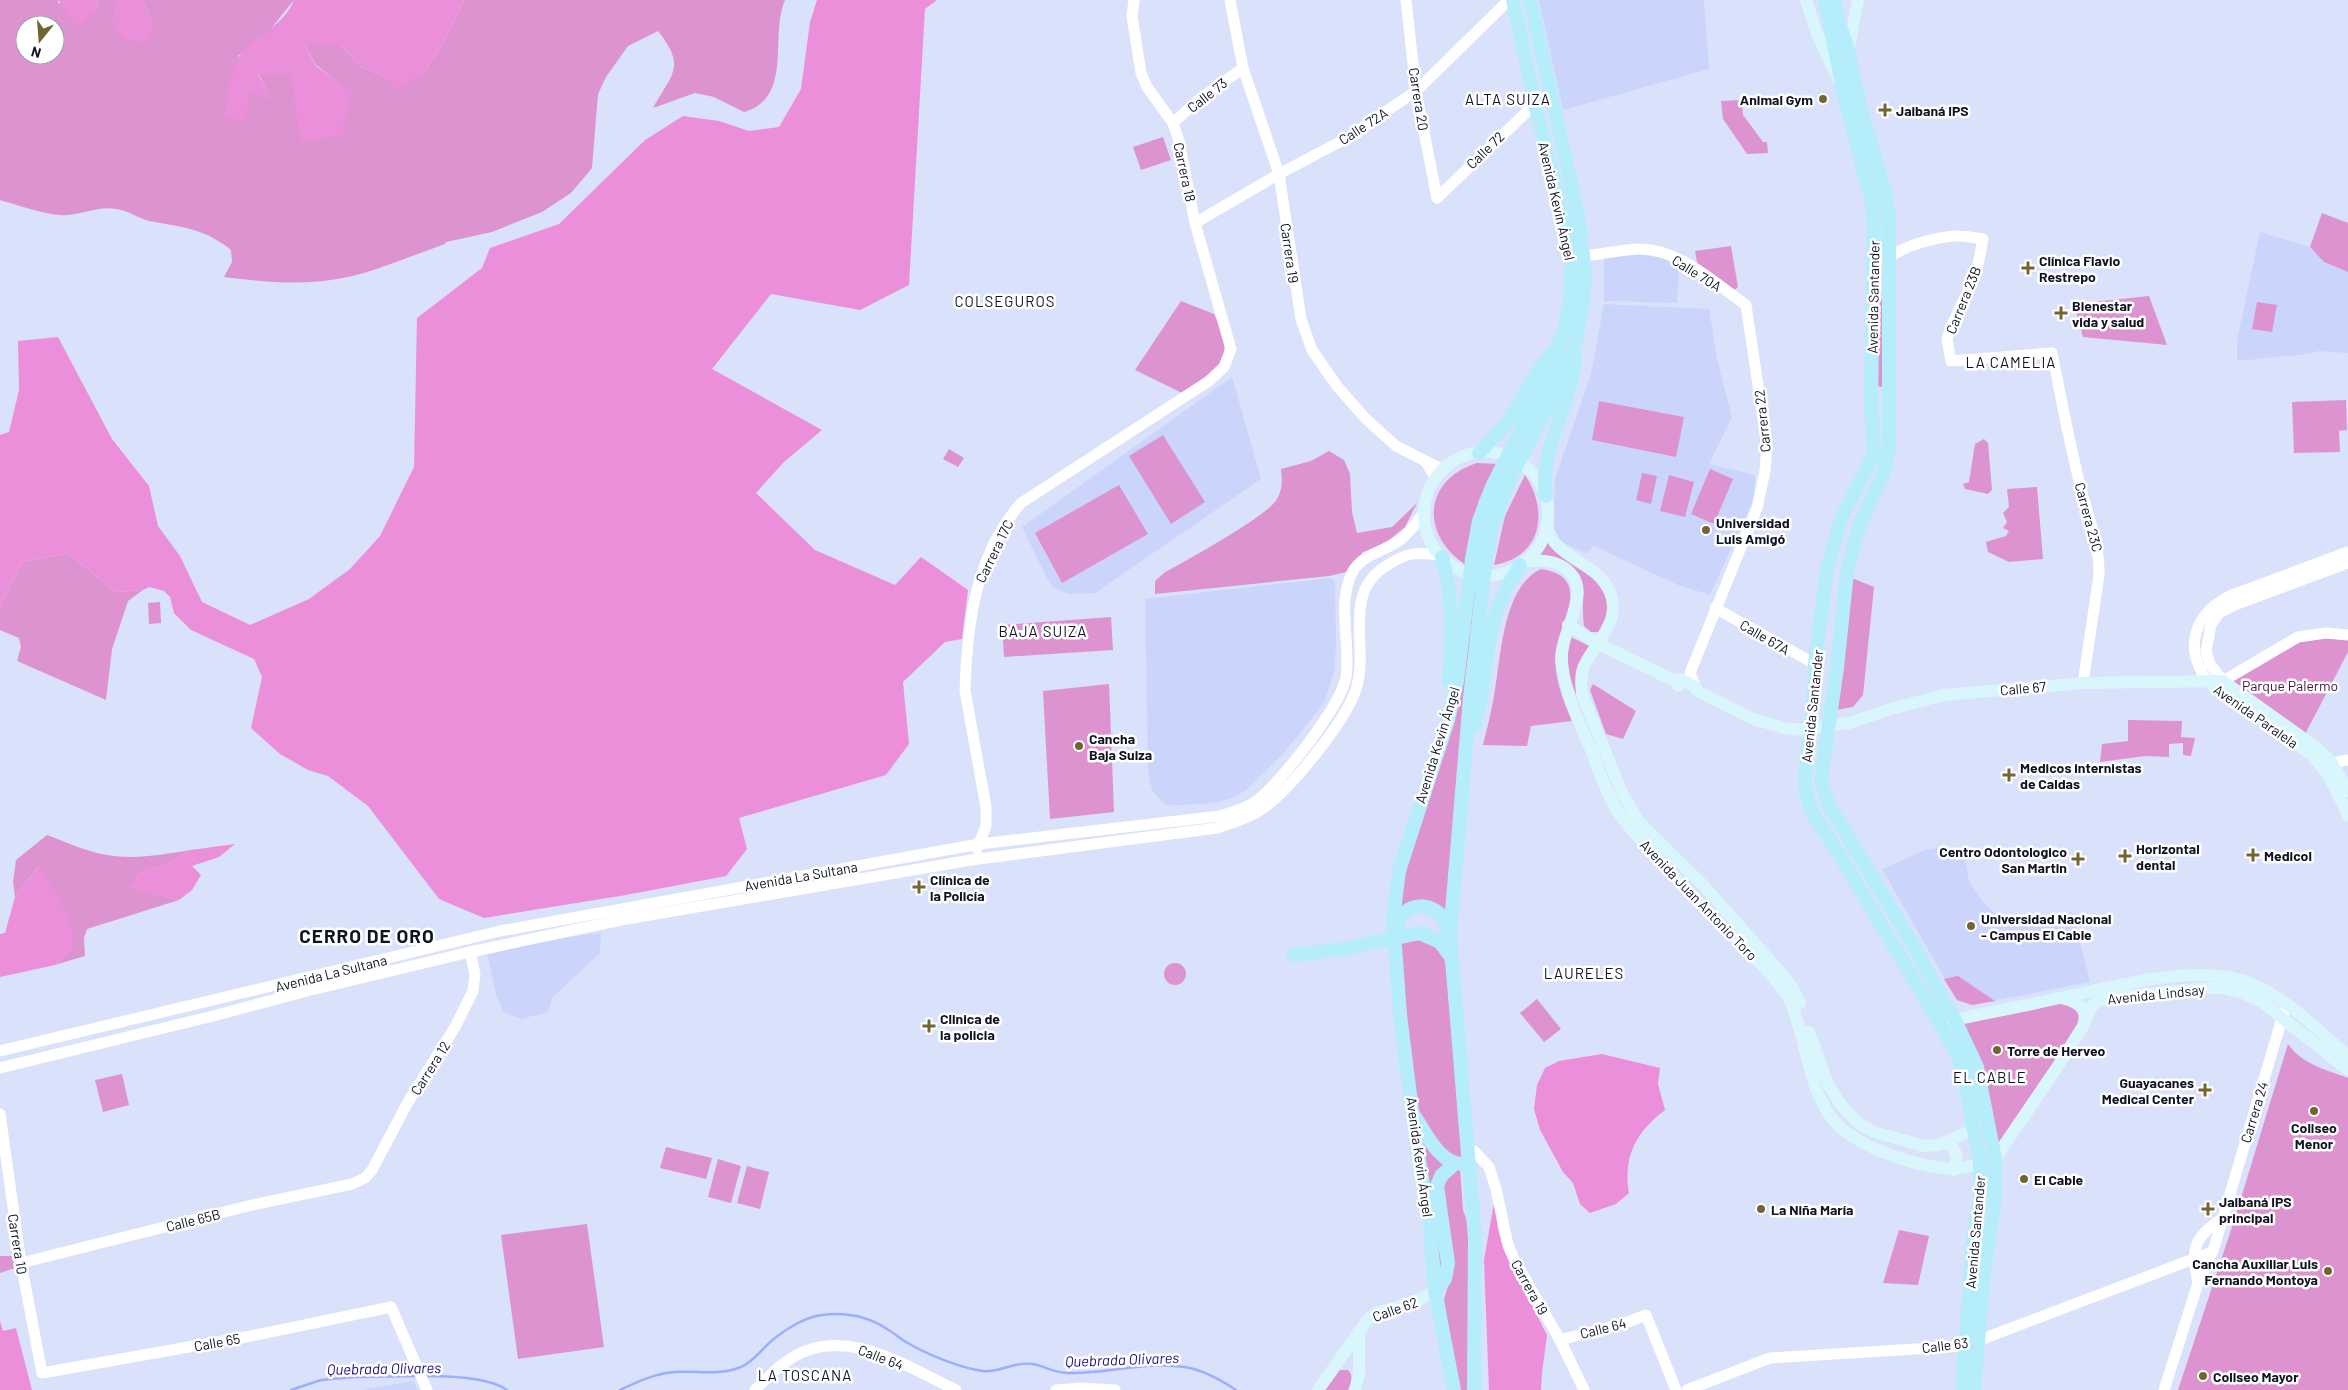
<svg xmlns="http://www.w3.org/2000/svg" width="2348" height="1390" viewBox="0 0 2348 1390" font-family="Barlow,sans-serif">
  <rect width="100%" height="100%" fill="#dae1fa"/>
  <g fill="#cbd5fc">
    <polygon points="1539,0 1704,0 1709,69 1563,110"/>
    <polygon points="2260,232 2310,247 2324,262 2348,272 2348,353 2318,351 2309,354 2237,361 2237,341"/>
    <polygon points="1643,254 1664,258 1679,265 1677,303 1604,301 1604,258"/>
    <polygon points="1604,304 1709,309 1717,359 1732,417 1709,464 1755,475 1754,498 1710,595 1678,585 1594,546 1586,553 1561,542 1554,528 1555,479 1591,374"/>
    <polygon points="1232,377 1261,479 1095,593 1068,594 1054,588 1047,578 1022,527"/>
    <polygon points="1330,578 1335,580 1336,646 1334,672 1324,703 1284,753 1245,791 1230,799 1212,803 1169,806 1162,802 1152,790 1148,770 1145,599"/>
    <polygon points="1942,847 1964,857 1969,881 1982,901 1991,910 2010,921 2035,927 2072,911 2090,982 1972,1005 1957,1000 1882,869 1925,850"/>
    <polygon points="601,933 600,953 552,998 548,1012 521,1019 503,1012 496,995 487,954 545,940"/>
    <polygon points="414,1381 418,1390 362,1390 373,1388"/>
  </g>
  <g fill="#dd93cf" fill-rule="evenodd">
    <path d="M0 0H58V3L97 10 98 0H113L153 28 143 0H294L270 30 238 56 251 91 271 98 258 73 292 74 352 93 316 65 305 45H341L360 66 386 78 424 74 445 39 464 0H785C769 36 794 98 744 112L714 97 695 93 653 108C673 72 686 67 658 31L628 46 606 77 598 94 592 168 571 193 542 212 492 232 446 242 445 244C410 256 378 271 343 278 304 286 263 282 224 277L232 262 231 250C204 228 181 227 149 221 138 218 127 210 116 209 99 206 84 214 67 215 51 217 17 205 0 200ZM25 25H55V55H25Z"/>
    <polygon points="1742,100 1743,115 1763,142 1767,142 1768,153 1747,154 1723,119 1721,101"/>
    <polygon points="1163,137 1171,160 1141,170 1133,147"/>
    <polygon points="2322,213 2348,223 2348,272 2324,262 2310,247"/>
    <polygon points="1731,246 1738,287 1734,290 1698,267 1695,251"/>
    <polygon points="2149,296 2167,345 2083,337 2074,304"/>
    <polygon points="1878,297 1883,300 1884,388 1878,386 1876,300"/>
    <path d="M1181 301 1214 314C1238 360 1218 369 1182 393L1135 370Z"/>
    <polygon points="2257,302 2277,305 2272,332 2252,329"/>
    <polygon points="2346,400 2347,430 2339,431 2340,452 2294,453 2292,402"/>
    <polygon points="1599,401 1684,417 1676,457 1592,440"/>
    <polygon points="1163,435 1205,502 1171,524 1129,456"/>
    <polygon points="1984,439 1988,443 1992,490 1988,494 1965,489 1963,484 1969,482 1975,444"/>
    <polygon points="949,449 964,458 958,467 943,459"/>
    <path d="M1329 451 1344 460 1350 474 1352 512 1357 533 1392 527 1417 503 1405 527 1384 544 1363 552 1346 572 1329 576 1155 594V581L1164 573C1185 561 1268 516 1277 499 1283 488 1282 480 1281 469L1311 461Z"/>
    <path d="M1477 463 1498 464 1479 500 1466 565C1420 535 1423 480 1477 463Z"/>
    <polygon points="1710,469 1733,479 1714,524 1691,514"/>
    <polygon points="1642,473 1657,476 1651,504 1636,500"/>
    <path d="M1525 475C1549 511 1542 557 1494 565L1505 516Z"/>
    <polygon points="1669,475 1694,482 1685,517 1660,511"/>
    <polygon points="1119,485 1148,534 1062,583 1035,533"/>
    <polygon points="2037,487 2043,559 2009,562 1988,552 1986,542 2006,536 2009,531 2003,528 2007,522 2003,513 2009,507 2007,489"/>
    <path d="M1548 541C1566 556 1611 584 1608 610 1607 617 1603 626 1600 632H1591L1584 626C1580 575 1595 573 1539 556Z"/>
    <polygon points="68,553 115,592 143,590 128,601 112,649 106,700 17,661 21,647 19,638 0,630 0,606 22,562"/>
    <path d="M1541 569C1598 578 1554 627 1555 661 1556 683 1564 702 1572 721L1531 726 1527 746 1483 745C1487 729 1491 713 1494 696 1501 659 1502 587 1541 569Z"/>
    <polygon points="1852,578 1874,587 1863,695 1853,707 1836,710"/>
    <polygon points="1474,589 1476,589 1448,920 1439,907 1397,912 1402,884"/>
    <polygon points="160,602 161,623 149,624 148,603"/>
    <polygon points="1111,617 1113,650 1004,657 1002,625"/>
    <path d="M1571 637 1591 647 1580 703C1569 682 1564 660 1571 637Z"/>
    <polygon points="2312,637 2348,638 2348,652 2302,740 2223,681 2280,649"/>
    <polygon points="1109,684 1114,812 1050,819 1043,691"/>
    <polygon points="1593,684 1636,711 1623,739 1606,734 1590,690"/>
    <polygon points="2128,720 2182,721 2181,737 2195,738 2191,756 2183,755 2183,743 2169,744 2169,757 2145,756 2100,762 2102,744 2128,741"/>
    <path d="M47 835C69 843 91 854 114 856 140 859 165 854 191 850L168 863 140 873 129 887 179 900 87 929 84 938 85 956 55 965 72 947 38 867 15 897 13 882 16 860Z"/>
    <polygon points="1418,937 1444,949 1466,1159 1449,1157 1415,1112 1400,940"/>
    <circle cx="1175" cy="974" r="11"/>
    <polygon points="1957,976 1958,976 1995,1001 1972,1005 1957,1000 1944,979"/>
    <polygon points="1537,999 1561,1029 1544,1042 1520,1013"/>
    <polygon points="2062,1002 2079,1012 2079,1018 2076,1029 1996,1146 1962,1024"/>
    <path d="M2288 1044C2302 1064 2326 1070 2348 1078V1390H2178L2234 1221Z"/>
    <polygon points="122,1074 129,1105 103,1112 95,1080"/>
    <polygon points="1420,1131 1445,1164 1442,1166 1442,1265 1440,1268"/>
    <polygon points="666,1147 712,1158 706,1179 660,1168"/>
    <polygon points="718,1159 741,1166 731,1203 708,1197"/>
    <polygon points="747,1166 769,1172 760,1209 737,1203"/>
    <polygon points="1460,1168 1463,1210 1469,1226 1469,1390 1458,1390 1444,1299 1451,1276 1442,1195 1444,1180 1448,1173"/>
    <polygon points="587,1224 604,1347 518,1359 501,1235"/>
    <polygon points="1899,1230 1929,1236 1918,1285 1883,1283"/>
    <polygon points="0,1256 12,1256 15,1268 0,1273"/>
    <path d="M1340 1370H1348C1354 1376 1351 1384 1348 1390H1325Z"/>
  </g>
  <g fill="#ec8fdb">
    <polygon points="58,0 98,0 97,10 76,28"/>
    <polygon points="113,0 143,0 153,28 146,44 125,39 112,24 115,2"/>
    <path d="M294 0H464L445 39 424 74 397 89 386 78 360 66 341 45H305L316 66 352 92 342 135 302 142 296 116 292 74H258L272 99 251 91 244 123 225 116C227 102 231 66 240 55 256 36 284 25 294 0Z"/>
    <polygon points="817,0 937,0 925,9 909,285 860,310 771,294 712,369 822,430 784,462 756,493 815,550 895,585 921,557 968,590 962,639 945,642 903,682 909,744 886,775 739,818 747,849 726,876 626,895 484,918 439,899 368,806 328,776 308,770 280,754 251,728 262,677 254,659 191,630 174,613 170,597 164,591 149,587 143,590 115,592 68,553 22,562 0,606 0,435 9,432 19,390 18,341 58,337 112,439 149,486 158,526 180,556 202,602 250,625 309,599 350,569 380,536 414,467 417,318 482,268 490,248 559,224 645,140 683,116 719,121 749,131 779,127 801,89 810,22"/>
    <polygon points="235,844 219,857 192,866 201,875 192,890 179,900 128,887 140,873 168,863 191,850"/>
    <polygon points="39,866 60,898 74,933 72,947 55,965 0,977 0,934 5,933 15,897"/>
    <path d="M1602 1054 1660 1068 1658 1084 1665 1110C1636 1132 1623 1156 1629 1193L1616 1204 1590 1213 1580 1204 1573 1183 1563 1172 1540 1130 1534 1109 1537 1085 1545 1068 1559 1061Z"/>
    <polygon points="1494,1203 1498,1229 1504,1250 1547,1335 1542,1373 1541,1390 1489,1390 1484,1260"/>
    <polygon points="0,1321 3,1331 16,1328 32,1390 0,1390"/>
  </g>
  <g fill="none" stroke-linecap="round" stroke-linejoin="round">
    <g stroke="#9caefe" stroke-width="2.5">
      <path d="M426 1376C448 1376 489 1377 507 1390"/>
      <polyline points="291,1390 321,1380 354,1377 418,1376"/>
      <path d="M620 1390C635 1383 649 1376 666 1373 690 1369 717 1377 741 1367 755 1361 763 1347 775 1338 787 1328 806 1317 822 1315 846 1312 867 1316 887 1329 894 1333 899 1338 906 1342 926 1354 960 1368 983 1371 999 1373 1015 1361 1032 1364 1044 1365 1051 1373 1068 1373 1106 1374 1146 1361 1185 1367 1203 1370 1221 1380 1236 1390"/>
    </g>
    <g stroke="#fff" stroke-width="11">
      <polyline points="1230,0 1243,68 1279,174 1301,319 1312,350 1337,386 1365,418 1396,446 1443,470"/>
      <polyline points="1406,0 1416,91 1437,198"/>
      <polyline points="1173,123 1196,102 1243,68"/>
      <polyline points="1437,198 1535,104"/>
      <polyline points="1195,223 1279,174 1347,138 1416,91 1509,0"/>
      <path d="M1875 253 1882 258 1889 259C1900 246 1943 235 1960 236 1967 236 1975 238 1983 239L1976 274 1950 329 1947 339 1951 361 2052 353C2062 401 2070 449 2083 496 2090 523 2100 546 2099 575L2083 683"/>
      <path d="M1584 256C1602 254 1620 250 1638 249 1678 248 1715 283 1746 305L1767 445 1765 471 1757 508 1692 668 1690 674 1696 687"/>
      <polyline points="1426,462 1436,479"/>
      <polyline points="2348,563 2237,604 2218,614 2211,625 2206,651 2210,664 2223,681 2298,637 2326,633 2348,635"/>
      <polyline points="1715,608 1815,664"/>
      <path d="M2209 683C2182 648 2194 613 2232 595L2348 552"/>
      <polyline points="2324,767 2332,763 2348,760"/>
      <path d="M977 849 986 826V807L965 691C967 624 975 556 1021 503L1209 381 1224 367 1231 349 1195 223 1179 141 1173 123 1147 87 1141 73 1132 16 1134 0"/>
      <path d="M0 1051 500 931 979 844 1220 816C1231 812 1245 809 1255 802 1280 784 1341 706 1346 677 1351 642 1336 603 1353 571 1363 554 1385 551 1400 540 1411 532 1417 522 1425 511"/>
      <path d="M0 1068 209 1017 307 991 470 952 621 920 971 860 1217 828C1232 823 1246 819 1259 811 1288 793 1346 721 1356 689 1370 645 1340 592 1389 564 1409 552 1417 552 1439 555"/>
      <polyline points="0,1114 21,1263 42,1373 251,1336 391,1307 427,1390"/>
      <polyline points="1474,1151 1489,1167 1496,1189 1508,1245 1514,1259 1560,1340 1584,1390"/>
      <polyline points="21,1263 252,1205 352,1184 365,1178 372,1170 408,1102 455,1027 473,991 475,974 470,952"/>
      <path d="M2198 1283C2191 1250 2192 1238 2222 1219"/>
      <polyline points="1560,1340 1622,1324 1646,1315 1676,1390"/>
      <path d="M755 1390C766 1379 777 1367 790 1359 843 1323 907 1367 956 1390"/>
      <polyline points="1056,1390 1082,1388 1115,1390"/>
      <polyline points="1687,1390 1770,1358 1964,1346 2212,1252"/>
      <polyline points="2164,1390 2198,1283 2214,1248 2286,1005"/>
    </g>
    <g stroke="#daf6fd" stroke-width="12">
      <polyline points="1806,0 1817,34 1839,81"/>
      <polyline points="1848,52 1858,0"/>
      <circle cx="1486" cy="514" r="62"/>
      <path d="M1546 527C1549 533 1552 540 1556 544 1571 561 1597 567 1608 588 1624 619 1598 639 1585 664 1580 673 1581 684 1582 694L1622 793 1639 822 1703 885 1782 974 1792 987 1800 1003"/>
      <path d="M1524 562C1539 560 1551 559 1565 568 1597 592 1558 630 1562 663 1565 693 1578 720 1590 747 1598 767 1605 792 1617 810 1629 829 1646 845 1661 862 1683 886 1705 910 1729 933 1751 954 1773 973 1789 999 1794 1007 1796 1018 1799 1027 1809 1061 1813 1102 1841 1128 1867 1150 1918 1167 1952 1169 1961 1170 1972 1166 1980 1163"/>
      <polyline points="1568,625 1599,644 1675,681 1678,686"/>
      <polyline points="1675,681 1679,679 1696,687 1697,691 1753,719 1785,728 1802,730 1849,723 1891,709 1944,695 2083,683 2223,681 2317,748 2332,763 2348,791"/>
      <path d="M2209 683 2310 754C2329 772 2338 793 2348 816"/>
      <path d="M2061 998C2075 1001 2088 1007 2084 1023"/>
      <polyline points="1809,1032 1828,1084 1841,1105 1861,1125 1874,1132 1924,1146 1938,1145 1975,1129"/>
      <path d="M1946 1035 1955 1020C1990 1012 2025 1006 2060 998 2113 987 2195 963 2247 982 2285 996 2317 1030 2348 1056"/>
      <path d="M1946 1142C1957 1149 1959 1158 1954 1170"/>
      <polyline points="1995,1159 2058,1066 2083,1026 2092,1006 2101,999 2204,988 2223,988 2243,993 2262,1002 2348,1070"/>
      <polyline points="1318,1390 1368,1319 1379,1312 1415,1302 1435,1291"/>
      <polyline points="1355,1390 1359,1374 1359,1331"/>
    </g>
    <g stroke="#b5eefa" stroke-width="14">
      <polyline points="1825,0 1845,100 1871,198 1874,220 1871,402 1874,454 1841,519 1827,568 1815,664 1813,709 1805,778 1806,791 1811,811 1836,849 1941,1025 1957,1055 1963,1070 1980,1163 1981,1192 1973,1240 1962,1390"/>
      <polyline points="1834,1 1837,17 1848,50 1858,97 1885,193 1889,218 1889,447 1885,470 1860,524 1847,572 1837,668 1821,779 1828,804 1905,931 1955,1020 1977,1067 1995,1159 1995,1198 1984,1271 1974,1390"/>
      <polyline points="1479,453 1510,419 1539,370 1553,352"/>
      <path d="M1546 496C1538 448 1573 404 1575 356"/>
      <path d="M1442 557C1454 600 1452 640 1449 683"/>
      <path d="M1474 726C1485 693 1484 658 1493 624 1498 602 1509 583 1520 565"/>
      <path d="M1398 929C1397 909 1421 900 1436 911 1443 915 1446 925 1449 932"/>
      <polyline points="1293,955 1343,949 1420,933 1440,942 1451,957"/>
      <path d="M1413 1114C1425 1131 1439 1164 1462 1164"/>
      <polyline points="1435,1291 1445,1279 1448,1263 1437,1186 1441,1176 1454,1164"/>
      <polyline points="1454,1390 1435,1291 1430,1226 1416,1142 1400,1015 1393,918 1399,871 1448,720 1457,681 1472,559 1479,521 1492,487 1549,374 1565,326 1570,298 1572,252 1535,104 1513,0"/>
      <polyline points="1474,1390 1475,1239 1450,935 1470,698 1486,558 1492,526 1512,474 1548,407 1575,345 1583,301 1585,270 1577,210 1530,0"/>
    </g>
  </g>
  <g fill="#736532" stroke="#fff" stroke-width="2">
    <circle cx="1823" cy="99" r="5"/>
    <path d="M1882.5 102.5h5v5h5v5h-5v5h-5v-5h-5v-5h5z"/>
    <path d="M2025.5 260.5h5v5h5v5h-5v5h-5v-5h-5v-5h5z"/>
    <path d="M2058.5 305.5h5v5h5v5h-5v5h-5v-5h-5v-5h5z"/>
    <circle cx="1706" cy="530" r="5"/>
    <circle cx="1079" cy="746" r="5"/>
    <path d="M2006.5 767.5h5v5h5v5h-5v5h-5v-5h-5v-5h5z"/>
    <path d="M2250.5 847.5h5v5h5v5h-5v5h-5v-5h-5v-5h5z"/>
    <path d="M2122.5 848.5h5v5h5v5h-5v5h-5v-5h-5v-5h5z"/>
    <path d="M2075.5 851.5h5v5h5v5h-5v5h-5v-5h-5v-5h5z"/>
    <path d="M916.5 879.5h5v5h5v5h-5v5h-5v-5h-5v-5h5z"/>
    <circle cx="1971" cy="926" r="5"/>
    <path d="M926.5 1018.5h5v5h5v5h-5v5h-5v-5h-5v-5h5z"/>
    <circle cx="1997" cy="1050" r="5"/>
    <path d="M2202.5 1082.5h5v5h5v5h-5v5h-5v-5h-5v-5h5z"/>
    <circle cx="2314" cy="1111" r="5"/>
    <circle cx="2024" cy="1179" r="5"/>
    <circle cx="1761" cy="1209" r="5"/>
    <path d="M2205.5 1201.5h5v5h5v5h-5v5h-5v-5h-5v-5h5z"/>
    <circle cx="2328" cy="1271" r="5"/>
    <circle cx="2203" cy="1376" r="5"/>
  </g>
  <g text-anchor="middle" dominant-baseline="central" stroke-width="5" stroke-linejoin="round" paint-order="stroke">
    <g font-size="14" fill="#101322" stroke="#fff">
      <text transform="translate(1207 95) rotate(-38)">Calle 73</text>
      <text transform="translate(1419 99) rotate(81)">Carrera 20</text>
      <text transform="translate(1363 126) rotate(-33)">Calle 72A</text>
      <text transform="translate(1485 150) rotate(-44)">Calle 72</text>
      <text transform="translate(1185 172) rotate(78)">Carrera 18</text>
      <text transform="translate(1557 201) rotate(77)">Avenida Kevin Ángel</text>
      <text transform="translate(1290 253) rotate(82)">Carrera 19</text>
      <text transform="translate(1697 273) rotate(32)">Calle 70A</text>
      <text transform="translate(1873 297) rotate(-89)">Avenida Santander</text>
      <text transform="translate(1963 300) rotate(-68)">Carrera 23B</text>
      <text transform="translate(1762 421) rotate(-96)">Carrera 22</text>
      <text transform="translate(2089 517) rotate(75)">Carrera 23C</text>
      <text transform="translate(994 551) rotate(-64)">Carrera 17C</text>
      <text transform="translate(1765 637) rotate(30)">Calle 67A</text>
      <text transform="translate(2023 688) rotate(-5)">Calle 67</text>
      <text transform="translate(1812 706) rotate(-84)">Avenida Santander</text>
      <text transform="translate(2256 716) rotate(35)">Avenida Paralela</text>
      <text transform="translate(1437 745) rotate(-73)">Avenida Kevin Ángel</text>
      <text transform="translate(801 876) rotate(-10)">Avenida La Sultana</text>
      <text transform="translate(1699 900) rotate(46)">Avenida Juan Antonio Toro</text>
      <text transform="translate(331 973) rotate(-14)">Avenida La Sultana</text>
      <text transform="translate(2156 994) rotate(-6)">Avenida Lindsay</text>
      <text transform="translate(430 1068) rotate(-58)">Carrera 12</text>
      <text transform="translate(2254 1112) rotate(-73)">Carrera 24</text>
      <text transform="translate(1420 1157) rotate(82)">Avenida Kevin Ángel</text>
      <text transform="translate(193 1220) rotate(-14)">Calle 65B</text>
      <text transform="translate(1975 1232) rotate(-85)">Avenida Santander</text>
      <text transform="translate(18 1244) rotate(81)">Carrera 10</text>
      <text transform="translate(1530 1287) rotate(61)">Carrera 19</text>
      <text transform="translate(1395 1309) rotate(-20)">Calle 62</text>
      <text transform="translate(1603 1328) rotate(-14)">Calle 64</text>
      <text transform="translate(217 1342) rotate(-10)">Calle 65</text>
      <text transform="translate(1945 1345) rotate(-7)">Calle 63</text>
      <text transform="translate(881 1357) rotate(21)">Calle 64</text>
    </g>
    <g font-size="14" font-weight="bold" fill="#101322" stroke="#fff" text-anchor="start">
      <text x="1813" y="99" text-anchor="end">Animal Gym</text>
      <text x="1896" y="110">Jaibaná IPS</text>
      <text x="2039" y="260">Clínica Flavio<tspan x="2039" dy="16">Restrepo</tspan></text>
      <text x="2072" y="305">Bienestar<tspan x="2072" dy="16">vida y salud</tspan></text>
      <text x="1716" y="522">Universidad<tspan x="1716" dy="16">Luis Amigó</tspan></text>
      <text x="1089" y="738">Cancha<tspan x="1089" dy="16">Baja Suiza</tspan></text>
      <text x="2020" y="767">Medicos internistas<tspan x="2020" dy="16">de Caldas</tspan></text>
      <text x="2136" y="848">Horizontal<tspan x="2136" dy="16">dental</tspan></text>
      <text x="2067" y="851" text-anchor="end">Centro Odontologico<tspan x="2067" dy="16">San Martin</tspan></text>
      <text x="2264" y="855">Medicol</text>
      <text x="930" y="879">Clínica de<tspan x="930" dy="16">la Policía</tspan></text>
      <text x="1981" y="918">Universidad Nacional<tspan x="1981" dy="16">- Campus El Cable</tspan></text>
      <text x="940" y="1018">Clinica de<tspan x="940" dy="16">la policia</tspan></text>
      <text x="2007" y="1050">Torre de Herveo</text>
      <text x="2194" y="1082" text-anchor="end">Guayacanes<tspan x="2194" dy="16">Medical Center</tspan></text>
      <text x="2314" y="1127" text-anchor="middle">Coliseo<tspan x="2314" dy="16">Menor</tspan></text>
      <text x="2034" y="1179">El Cable</text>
      <text x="2219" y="1201">Jaibaná IPS<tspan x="2219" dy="16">principal</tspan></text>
      <text x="1771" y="1209">La Niña María</text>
      <text x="2318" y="1263" text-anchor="end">Cancha Auxiliar Luis<tspan x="2318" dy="16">Fernando Montoya</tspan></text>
      <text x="2213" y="1376">Coliseo Mayor</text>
    </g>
    <g font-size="14" fill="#481041" stroke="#fff">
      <text x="2290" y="685">Parque Palermo</text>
    </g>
    <g font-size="15" letter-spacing="1" fill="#101322" stroke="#fff">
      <text x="1508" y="99">ALTA SUIZA</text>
      <text x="1005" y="301">COLSEGUROS</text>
      <text x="2011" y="362">LA CAMELIA</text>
      <text x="1043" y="631">BAJA SUIZA</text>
      <text x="1584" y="973">LAURELES</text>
      <text x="1990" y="1077">EL CABLE</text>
      <text x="805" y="1375">LA TOSCANA</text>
    </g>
    <g font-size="15" font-style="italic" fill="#1e1085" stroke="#fff">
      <text transform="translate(1122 1359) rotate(-2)">Quebrada Olivares</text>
      <text transform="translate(384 1368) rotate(-1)">Quebrada Olivares</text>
    </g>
    <g font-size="19" font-weight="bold" letter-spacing="1" fill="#101322" stroke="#fff">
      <text x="367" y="935">CERRO DE ORO</text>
    </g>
  </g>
  <g transform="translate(40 40) rotate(197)"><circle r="24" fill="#ffffff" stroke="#9fa1a7"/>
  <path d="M0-4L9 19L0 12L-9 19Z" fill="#736532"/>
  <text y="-8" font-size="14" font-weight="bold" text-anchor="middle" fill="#101322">N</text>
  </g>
</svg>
